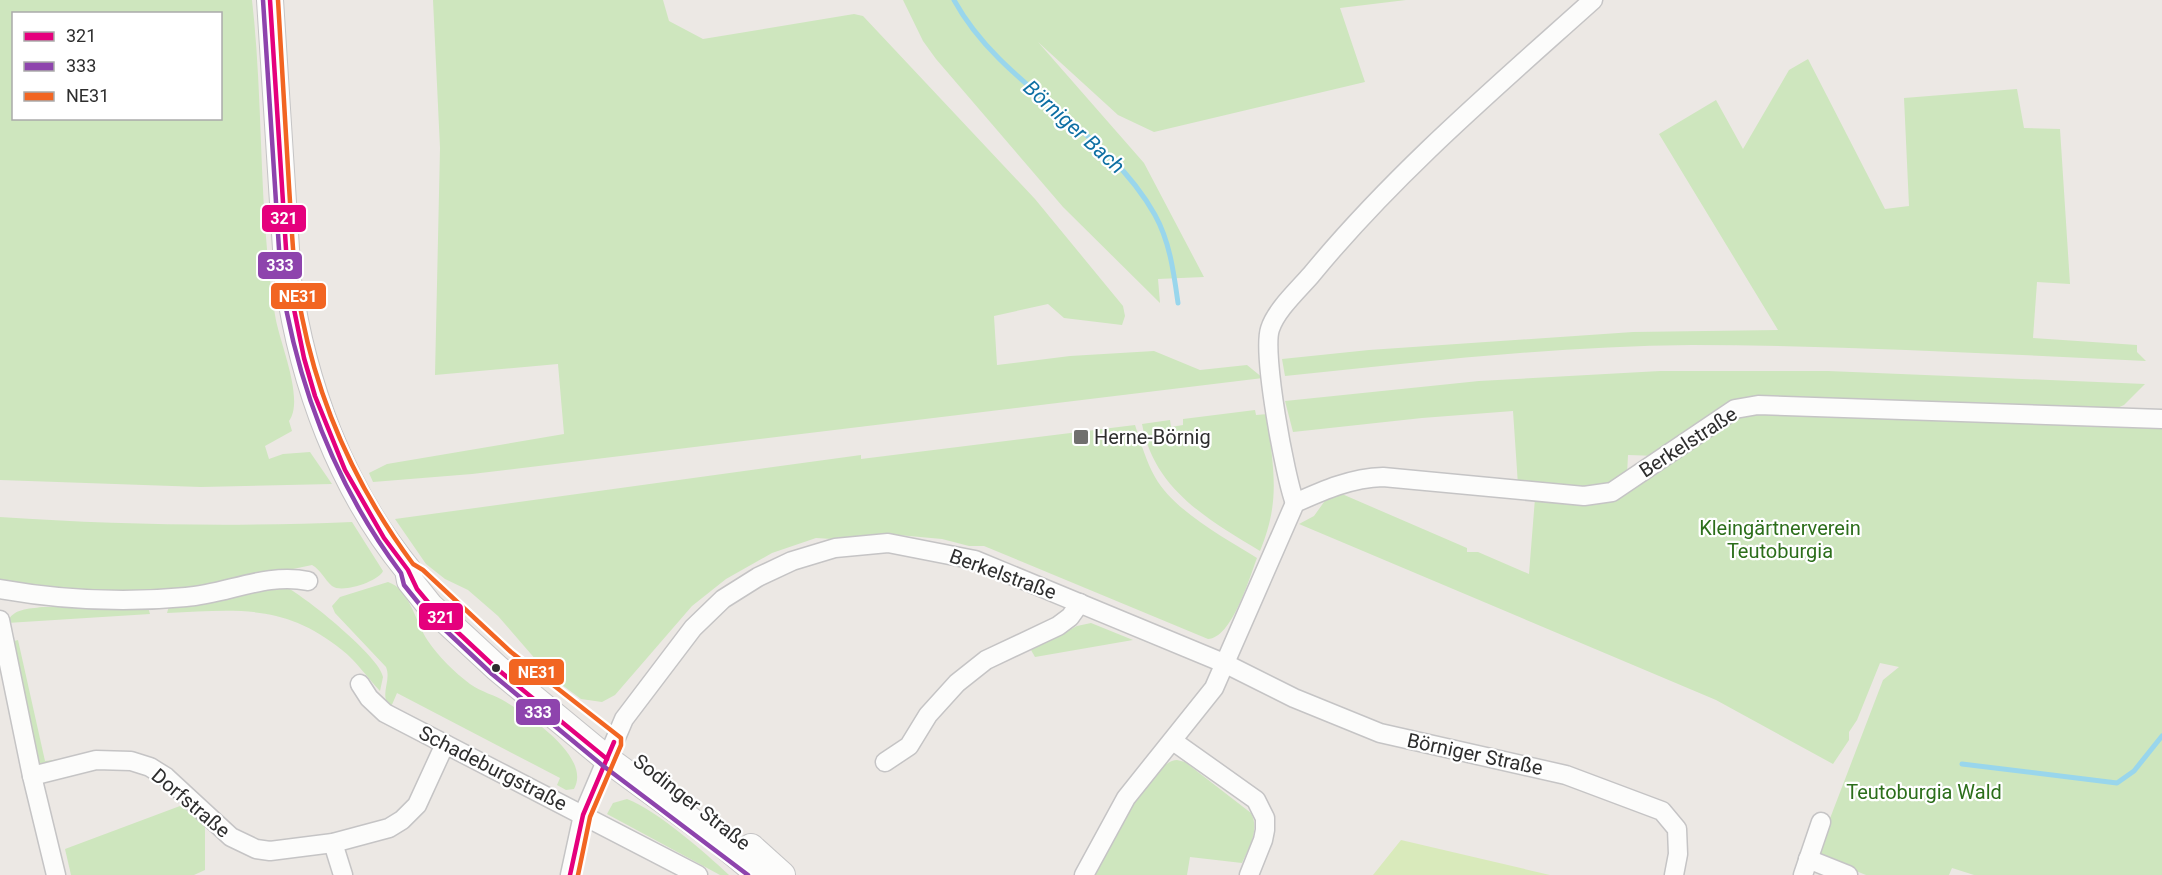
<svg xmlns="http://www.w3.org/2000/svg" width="2162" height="875" viewBox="0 0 2162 875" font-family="Roboto,sans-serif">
  <rect width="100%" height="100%" fill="#ece8e4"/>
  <g fill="#cee6be" fill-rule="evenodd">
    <path d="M0 0H252C264 105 258 211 275 315 279 342 305 399 289 421L292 431 265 446 269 459 283 454 310 452 332 484 201 487 0 480ZM14 14H220V118H14Z"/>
    <polygon points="433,0 663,0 669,21 703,39 854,14 863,16 1035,199 1123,306 1125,316 1122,325 1064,318 1048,304 994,316 997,365 1070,356 1154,351 1200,370 1247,365 1263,378 472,474 373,482 369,473 387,464 564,434 558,364 435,375 440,148"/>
    <polygon points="903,0 1406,0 1340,8 1365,82 1154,132 1118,115 1038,42 1144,163 1204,277 1158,279 1160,303 1063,207 936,59 923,41"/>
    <path d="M1808 59 1885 209 1909 206 1904 98 2017 89 2024 128 2060 129 2070 284 2037 282 2033 338 2137 345V352L2146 361C1995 354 1844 345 1692 345 1556 346 1420 362 1285 376L1282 359 1369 350 1633 332 1778 330 1659 134 1716 100 1743 149 1789 70Z"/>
    <polygon points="1660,371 1828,371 2145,384 2124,405 2115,409 1756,399 1657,456 1628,455 1627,475 1600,489 1518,485 1513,411 1422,418 1293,432 1285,401 1479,381"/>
    <path d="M1255 410 1256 415 1268 414C1272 470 1282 497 1260 551 1207 519 1154 489 1142 424L1170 420 1171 427 1183 425V419Z"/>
    <polygon points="1759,411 2162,425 2162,875 1974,875 1952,868 1949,875 1866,875 1816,855 1883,680 1899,667 1880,663 1857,720 1849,732 1849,740 1833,764 1716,700 1299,524 1314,516 1329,495 1335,491 1467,548 1467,552 1478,552 1529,574 1535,498 1584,502 1734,415"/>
    <path d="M1135 425C1141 443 1146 461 1155 477 1174 511 1225 538 1257 558 1249 579 1232 638 1208 639L984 546H969L942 539 887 534 832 539 816 538 772 553 726 579 692 606 615 695 602 702 581 699 550 676 498 616 468 590 445 579 426 564 395 519 861 455V459Z"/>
    <path d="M0 517C118 525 234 527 352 522L383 571C379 581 342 594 332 586 324 579 321 570 312 565L213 586 128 594 0 583Z"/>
    <path d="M388 582C410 589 416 624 428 641 439 657 454 672 470 684 481 692 495 695 506 702 529 716 592 757 574 789L566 790 557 785 560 778 397 693 391 707C378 696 392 682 386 667L335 613 332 606 340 597Z"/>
    <path d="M286 587C306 597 381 658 383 677L380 691C367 677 356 661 342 650 285 603 236 610 167 613L169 606Z"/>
    <path d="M42 607H148L150 614 7 623C13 608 29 609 42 607Z"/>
    <polygon points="1091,623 1133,640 1035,657 1031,650 1077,626"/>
    <polygon points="18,640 45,761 68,758 41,767 38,764 10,642"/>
    <path d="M1177 760 1185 762 1251 813C1260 830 1249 847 1242 863L1190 857 1187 875H1092C1105 851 1150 761 1177 760Z"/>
    <path d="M627 799C658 811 704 852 729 875H720L607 814 613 803Z"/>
    <polygon points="188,803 205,820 205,870 194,875 71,875 65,849"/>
  </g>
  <polygon fill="#d9eabb" points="1401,840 1550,875 1551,875 1373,875"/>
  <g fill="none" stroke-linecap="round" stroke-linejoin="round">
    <g stroke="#99d6ec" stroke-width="5">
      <path d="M954 0C1002 88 1106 127 1155 215 1170 242 1174 274 1178 303"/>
      <polyline points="1962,764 2117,783 2134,771 2162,736"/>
    </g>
    <defs>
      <g id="street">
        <path d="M1295 503C1285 477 1262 353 1270 329 1276 310 1298 290 1311 275 1394 174 1496 87 1593 0"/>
        <path d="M0 589C62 600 124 603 186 597 227 594 267 572 308 581"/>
        <polyline points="0,620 32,776 56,875"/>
        <polyline points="360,684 369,698 385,713 698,875"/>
        <polyline points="1173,741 1256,800 1265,818 1265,830 1263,840 1249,875"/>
        <polyline points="885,762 909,746 928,715 957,683 986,660 1058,626 1070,617 1080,603"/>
        <polyline points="32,776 96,760 131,761 150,767 166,777 231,837 256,849 270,851 333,843 389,828 402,820 417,805 445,744"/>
        <polyline points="333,843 343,875"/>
        <polyline points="1808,859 1848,875"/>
        <polyline points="570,875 583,815 624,719 693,628 723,599 758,577 792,561 835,548 888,543 975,560 1226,664 1294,698 1380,733 1566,775 1662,811 1677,829 1678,854 1674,875"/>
        <path d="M1084 875 1126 798 1214 688 1295 503C1324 490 1351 478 1383 477L1584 496 1612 492 1735 409 1758 405 2162 419"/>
        <polyline points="1803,875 1821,822"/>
      </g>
      <g id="secondary">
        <path d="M270 0 288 280C303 384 341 488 408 570L410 581 430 606 497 668 607 759 719 841 760 875"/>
        <polyline points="751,847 782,875"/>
      </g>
    </defs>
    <use href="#street" stroke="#c5c4c5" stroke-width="21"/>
    <use href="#secondary" stroke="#c5c4c5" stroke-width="28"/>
    <use href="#street" stroke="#fcfcfb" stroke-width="18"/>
    <use href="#secondary" stroke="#fcfcfb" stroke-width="26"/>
    <defs>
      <g id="bus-1">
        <polyline points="270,0 288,280 304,358 315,396 345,470 384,538 408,570 417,589 437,613 496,668 607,759"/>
        <polyline points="570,875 583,815 614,742"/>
      </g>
      <path id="bus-2" d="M263 0 281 280C298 388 335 485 401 573L404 585 425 611 492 674 602 765 748 875"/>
      <path id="bus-3" d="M278 0C282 62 285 124 289 186 292 230 293 274 302 317 320 408 358 490 413 564L423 570 511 652 621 738V745L590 817 578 875"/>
    </defs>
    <use href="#bus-1" stroke="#fff" stroke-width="9"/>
    <use href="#bus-2" stroke="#fff" stroke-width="9"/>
    <use href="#bus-3" stroke="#fff" stroke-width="9"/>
    <use href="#bus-1" stroke="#e5007d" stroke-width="4.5"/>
    <use href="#bus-2" stroke="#8e44ad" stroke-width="4.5"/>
    <use href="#bus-3" stroke="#f26522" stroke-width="4.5"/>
  </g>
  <rect fill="#706f6e" stroke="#fff" stroke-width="2" x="1073" y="429" width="16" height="16" rx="3"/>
  <circle fill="#2e2e2e" stroke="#fff" stroke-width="2" cx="496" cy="668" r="5"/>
  <g text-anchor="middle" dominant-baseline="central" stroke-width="4.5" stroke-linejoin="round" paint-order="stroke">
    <g font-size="20" fill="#2e2e2e" stroke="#fff" text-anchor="start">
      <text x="1094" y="437">Herne-Börnig</text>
    </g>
    <g font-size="20" fill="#2e2e2e" stroke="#fff">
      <text transform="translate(1688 442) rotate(-33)">Berkelstraße</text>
      <text transform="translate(1003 574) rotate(20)">Berkelstraße</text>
      <text transform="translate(1475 754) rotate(12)">Börniger Straße</text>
      <text transform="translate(493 768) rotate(27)">Schadeburgstraße</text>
      <text transform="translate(692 802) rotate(38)">Sodinger Straße</text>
      <text transform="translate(191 803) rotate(40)">Dorfstraße</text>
    </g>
    <g font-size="20" fill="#2c6e1b" stroke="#fff">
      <text x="1780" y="528">Kleingärtnerverein<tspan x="1780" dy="23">Teutoburgia</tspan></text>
      <text x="1924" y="792">Teutoburgia Wald</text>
    </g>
    <g font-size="21" font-style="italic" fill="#0d6fa3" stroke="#fff">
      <text transform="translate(1074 127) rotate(42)">Börniger Bach</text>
    </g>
  </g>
  <g stroke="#fff" stroke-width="2">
    <rect x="261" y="204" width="46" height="29" rx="6" fill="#e5007d"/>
    <rect x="257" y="251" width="46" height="29" rx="6" fill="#8e44ad"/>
    <rect x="270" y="282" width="57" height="28" rx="6" fill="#f26522"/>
    <rect x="418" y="602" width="46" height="29" rx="6" fill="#e5007d"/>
    <rect x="508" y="658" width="57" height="28" rx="6" fill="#f26522"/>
    <rect x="515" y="698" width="46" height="28" rx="6" fill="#8e44ad"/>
  </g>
  <g font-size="16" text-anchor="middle" font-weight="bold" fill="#fff">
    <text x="284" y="224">321</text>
    <text x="280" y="271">333</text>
    <text x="298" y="302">NE31</text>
    <text x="441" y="623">321</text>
    <text x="537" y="678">NE31</text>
    <text x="538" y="718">333</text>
  </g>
  <rect x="12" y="12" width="210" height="108" fill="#ffffff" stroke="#ababab" stroke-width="1.5"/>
  <rect x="24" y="32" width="30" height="9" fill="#e5007d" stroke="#ababab" stroke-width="1.5"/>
  <text x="66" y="42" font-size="18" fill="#2e2e2e">321</text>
  <rect x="24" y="62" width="30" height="9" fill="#8e44ad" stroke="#ababab" stroke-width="1.5"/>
  <text x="66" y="72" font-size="18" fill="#2e2e2e">333</text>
  <rect x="24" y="92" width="30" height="9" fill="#f26522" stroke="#ababab" stroke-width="1.5"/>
  <text x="66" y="102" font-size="18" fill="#2e2e2e">NE31</text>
</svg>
